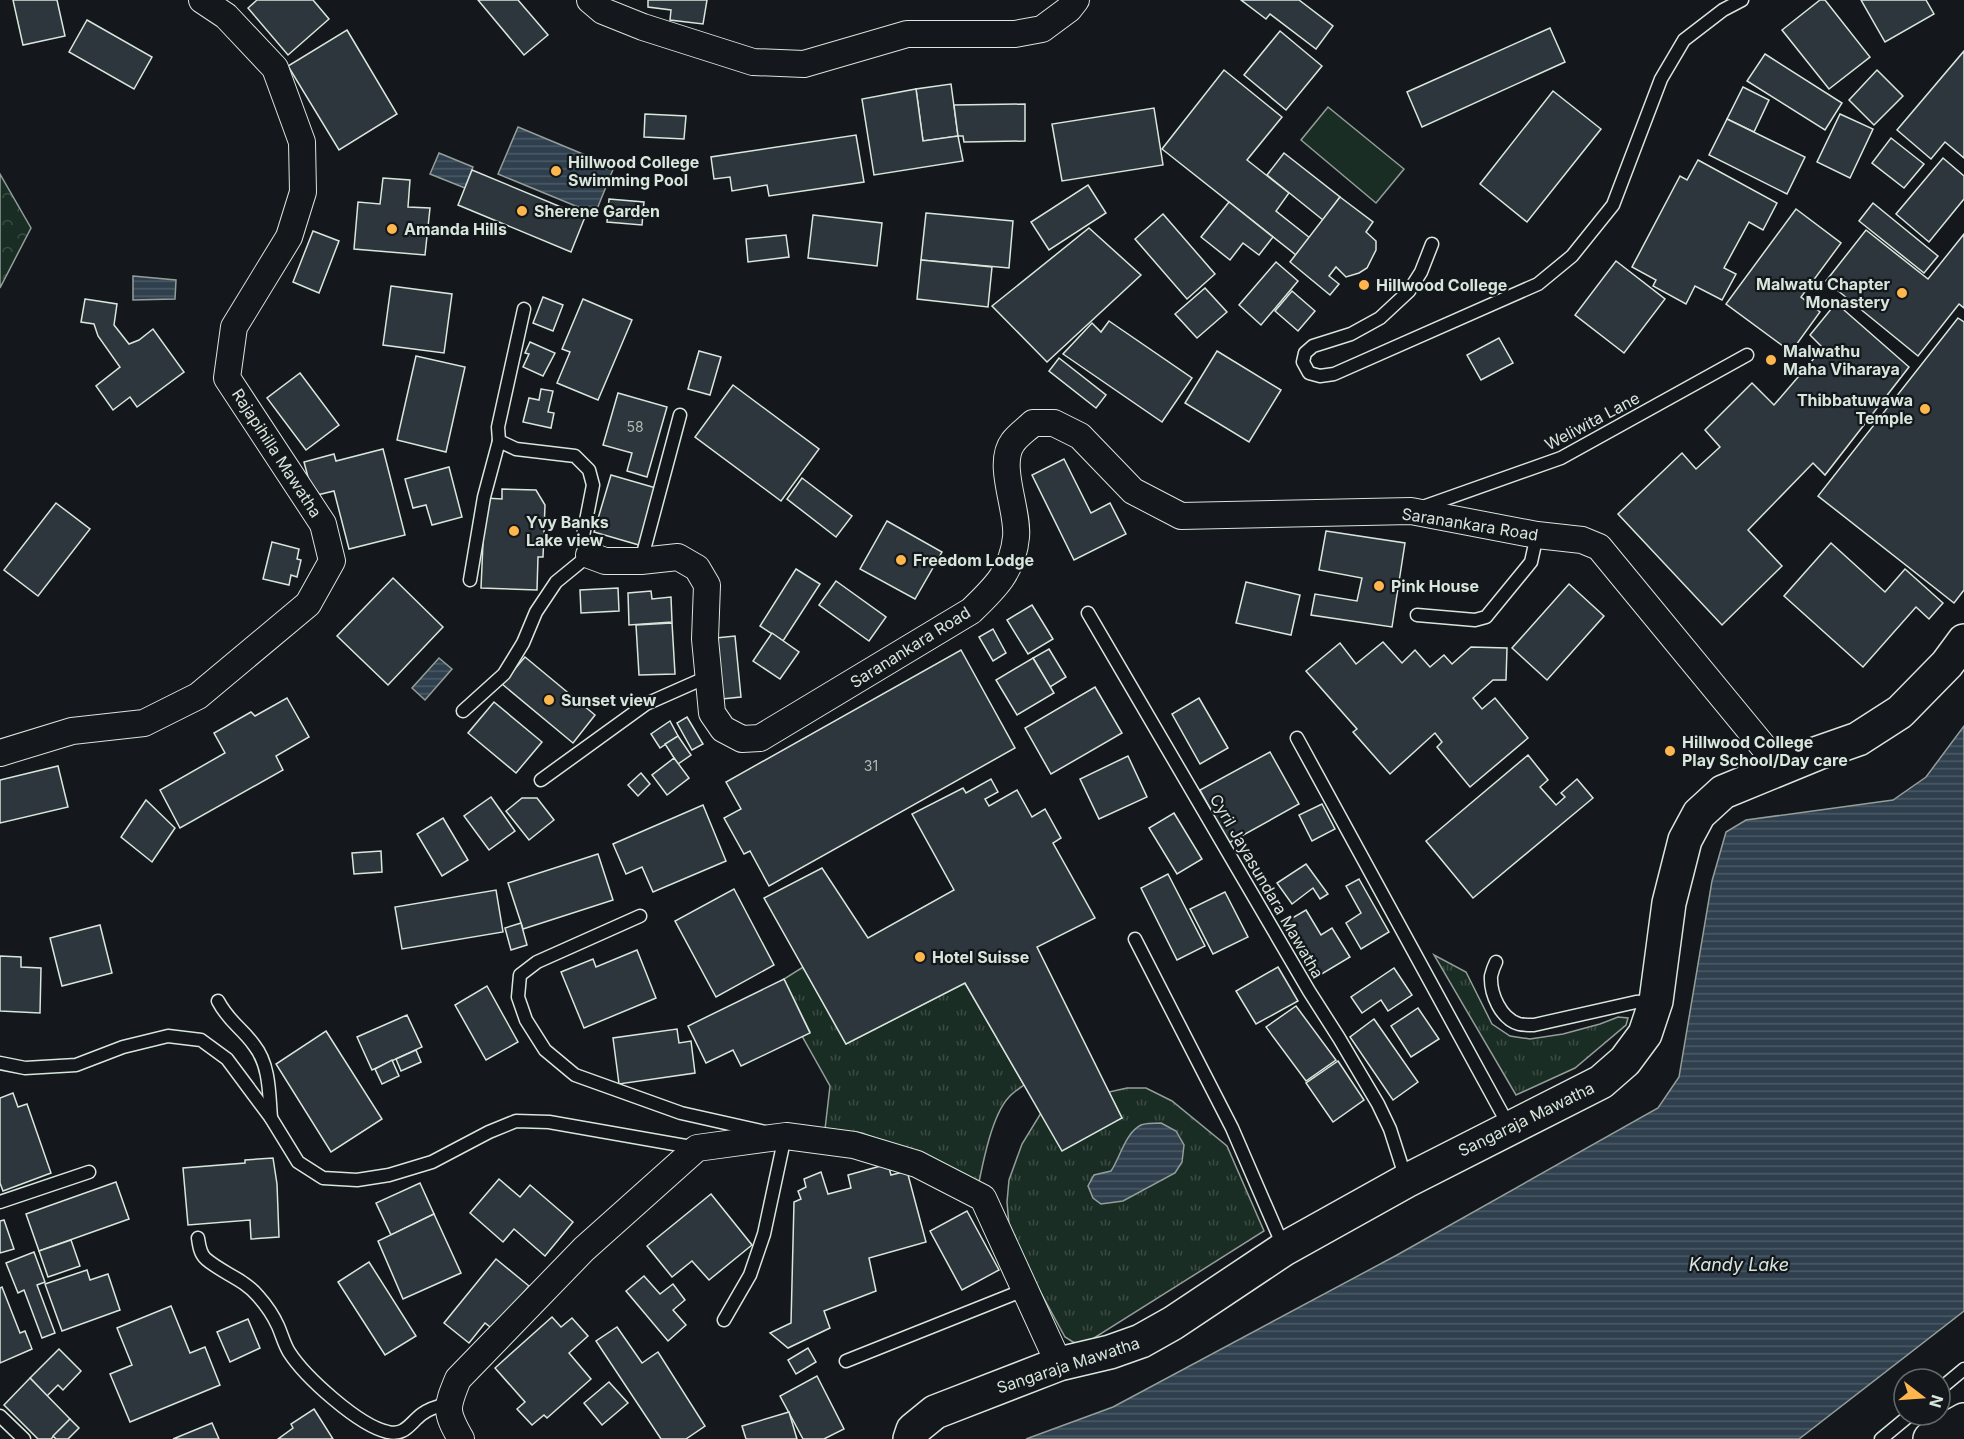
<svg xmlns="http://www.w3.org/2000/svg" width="1964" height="1439" viewBox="0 0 1964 1439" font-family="Inter,sans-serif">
  <defs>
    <pattern id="grass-tufts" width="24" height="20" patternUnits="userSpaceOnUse" patternTransform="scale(1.5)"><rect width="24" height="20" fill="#1a2d24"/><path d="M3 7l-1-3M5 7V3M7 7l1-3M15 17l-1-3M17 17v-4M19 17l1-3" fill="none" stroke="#3b4b43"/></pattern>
    <pattern id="forest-crowns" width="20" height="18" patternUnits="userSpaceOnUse" patternTransform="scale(1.5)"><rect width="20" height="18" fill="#1a2d24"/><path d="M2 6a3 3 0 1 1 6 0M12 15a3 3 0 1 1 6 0" fill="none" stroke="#3b4b43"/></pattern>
    <pattern id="water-rules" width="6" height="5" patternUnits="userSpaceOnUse" patternTransform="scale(1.5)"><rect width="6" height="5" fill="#2f3f4d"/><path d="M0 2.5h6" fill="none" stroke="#4c5b66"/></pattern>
  </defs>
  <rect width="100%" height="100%" fill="#14181c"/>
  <g fill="url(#grass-tufts)" stroke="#939e99" stroke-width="1.5">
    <polygon points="1434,955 1466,972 1492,1024 1510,1036 1530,1039 1563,1034 1600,1024 1618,1017 1628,1018 1626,1025 1575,1068 1516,1095"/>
    <path d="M803 967 846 1044 965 983 1024 1085C1019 1089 1013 1092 1009 1097 992 1115 983 1162 978 1187L916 1154 862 1133 825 1129 830 1086 802 1036 810 1032 784 979Z"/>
    <polygon points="1127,1088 1146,1088 1172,1101 1227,1146 1264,1231 1083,1345 1073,1342 1065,1337 1010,1236 1007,1202 1009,1180 1022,1144 1041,1113 1122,1118 1109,1092"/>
  </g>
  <polygon fill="url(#forest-crowns)" stroke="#939e99" stroke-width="1.5" points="0,174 31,228 0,288"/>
  <polygon fill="#1a2d24" stroke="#939e99" stroke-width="1.5" points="1328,107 1404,169 1376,203 1301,140"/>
  <g fill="url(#water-rules)" stroke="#939e99" stroke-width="1.5">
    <polygon points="518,127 614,167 595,214 498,174"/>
    <polygon points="439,153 473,167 465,188 430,174"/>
    <polygon points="133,276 176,280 175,299 133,300"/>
    <polygon points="439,658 452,669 425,700 412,688"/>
    <polygon points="1964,726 1964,1311 1799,1439 1026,1439 1113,1407 1397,1255 1658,1108 1679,1077 1712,881 1726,832 1746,820 1893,800 1926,777"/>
    <path d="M1161 1123 1176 1131 1184 1145 1182 1162 1175 1173 1123 1201 1101 1204 1093 1198 1088 1186 1094 1175 1111 1171C1120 1158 1125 1133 1141 1125 1146 1123 1155 1123 1161 1123Z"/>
  </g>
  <g fill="#2c363c" stroke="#d8e6dc" stroke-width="1.5">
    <polygon points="13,0 57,0 65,36 23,45"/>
    <polygon points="257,0 313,0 329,19 288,55 248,8"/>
    <polygon points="478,0 518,0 548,35 524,55"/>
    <polygon points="648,0 707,0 703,24 670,20 671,10 648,7"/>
    <polygon points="1241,0 1299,0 1333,26 1316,49 1270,14 1266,19"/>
    <polygon points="1820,0 1825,0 1870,57 1829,89 1782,30"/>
    <polygon points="1861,0 1926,0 1934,14 1885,42"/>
    <polygon points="87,20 152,57 134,89 69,52"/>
    <polygon points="1550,28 1565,62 1422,127 1407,92"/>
    <polygon points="347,30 397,114 339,150 288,66"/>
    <polygon points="1280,31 1322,66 1286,110 1244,75"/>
    <polygon points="1964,51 1964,158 1945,142 1931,159 1897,130"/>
    <polygon points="1765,54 1842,103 1825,130 1747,81"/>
    <polygon points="1224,70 1282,117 1247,160 1289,193 1276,211 1310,238 1296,255 1162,149"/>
    <polygon points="1877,70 1903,96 1874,125 1849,100"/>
    <polygon points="951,84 958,136 923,141 916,89"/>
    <polygon points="1743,87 1769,100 1754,132 1727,119"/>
    <polygon points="916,89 923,141 958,136 963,161 874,175 862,99"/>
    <polygon points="1553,91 1601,129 1527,222 1480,184"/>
    <polygon points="1025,104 1025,141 964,142 963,136 958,136 954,105"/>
    <polygon points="1154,108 1163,165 1062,181 1052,124"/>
    <polygon points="645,114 686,116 684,139 644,137"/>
    <polygon points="1840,114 1873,129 1850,178 1817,162"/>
    <polygon points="1727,119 1805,157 1787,194 1709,155"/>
    <polygon points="856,135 864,182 769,196 767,185 732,191 730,177 714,179 711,157"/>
    <polygon points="1891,138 1924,164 1904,188 1872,163"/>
    <polygon points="1284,153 1340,197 1323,220 1267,175"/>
    <polygon points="1943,158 1964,176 1964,199 1929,242 1896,214"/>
    <polygon points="1698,160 1777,203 1763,230 1749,222 1724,268 1736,274 1722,300 1695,286 1686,304 1653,286 1656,280 1632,267 1680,176 1687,180"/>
    <polygon points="472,170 585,217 571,252 458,205"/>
    <polygon points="383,178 410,180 408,207 430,208 425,255 354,249 358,202 380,204"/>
    <polygon points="1088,185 1106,213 1049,250 1031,222"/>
    <polygon points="1340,197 1373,222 1366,232 1376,241 1376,250 1367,268 1359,273 1346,277 1336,267 1329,276 1339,284 1330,295 1290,262"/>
    <polygon points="609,199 644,202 642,225 607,222"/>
    <polygon points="1229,202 1273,237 1259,255 1243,243 1230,260 1201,237"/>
    <polygon points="1873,203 1938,256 1924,273 1859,221"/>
    <polygon points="1796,209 1841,243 1801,297 1820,312 1791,352 1726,304"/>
    <polygon points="926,213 1013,221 1009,268 921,260"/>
    <polygon points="1163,214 1215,274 1187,299 1135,239"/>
    <polygon points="813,215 882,223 877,266 808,258"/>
    <polygon points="1089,228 1141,275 1047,362 992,306"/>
    <polygon points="1866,230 1928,279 1964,234 1964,308 1959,304 1918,356 1826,281"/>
    <polygon points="313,231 339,241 319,293 293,282"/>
    <polygon points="786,235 789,257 748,262 746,239"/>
    <polygon points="921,260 992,267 988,307 917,299"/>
    <polygon points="1616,261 1665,299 1624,353 1575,315"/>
    <polygon points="1276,262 1298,281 1261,325 1239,305"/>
    <polygon points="391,286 452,294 444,353 383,345"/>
    <polygon points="1205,288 1227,312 1197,338 1175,314"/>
    <polygon points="1292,291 1315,311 1298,331 1275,311"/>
    <polygon points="543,297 563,305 553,331 533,323"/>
    <polygon points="85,299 117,304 114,325 129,344 139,340 153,329 184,372 137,407 130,397 113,410 96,386 120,367 98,336 94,324 81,322"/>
    <polygon points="583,299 632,320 598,400 557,383 570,352 562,349"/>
    <polygon points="1836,303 1909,367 1825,475 1813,463 1748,530 1782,566 1722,625 1618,514 1682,453 1696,469 1720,447 1705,430 1752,383 1774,405 1823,348 1810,335"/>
    <polygon points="1958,318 1964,322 1964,590 1954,603 1818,496"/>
    <polygon points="1109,321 1192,378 1162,422 1063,354 1092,323 1101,332"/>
    <polygon points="1499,338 1513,363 1481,380 1467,355"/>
    <polygon points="530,342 555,353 543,376 523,367 529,354 525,353"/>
    <polygon points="699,351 721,357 710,395 688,389"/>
    <polygon points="1217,351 1281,390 1249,442 1185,403"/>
    <polygon points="416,356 465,367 446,452 397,440"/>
    <polygon points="1059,358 1106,395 1096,408 1049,371"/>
    <polygon points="300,373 339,425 306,450 267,398"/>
    <polygon points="733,385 819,449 781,501 695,437"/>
    <polygon points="541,389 553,391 548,412 554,413 551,428 523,422 529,398 539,400"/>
    <polygon points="618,393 667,407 647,477 627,471 632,453 603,445"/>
    <polygon points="383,449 405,535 349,549 334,491 313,496 304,462 334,454 336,461"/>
    <polygon points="1064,459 1091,513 1110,503 1126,534 1074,560 1032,475"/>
    <polygon points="449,467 462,517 432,525 426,505 413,508 405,479"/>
    <polygon points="611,475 656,488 639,545 594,532"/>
    <polygon points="802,478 852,516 836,537 787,499"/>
    <polygon points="502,489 536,490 545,505 543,557 538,557 537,590 481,588 485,498 502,499"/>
    <polygon points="56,503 90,529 38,596 4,570"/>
    <polygon points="887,521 942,552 915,599 860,569"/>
    <polygon points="1326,531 1405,543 1392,627 1311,615 1315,594 1357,601 1362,578 1319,570"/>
    <polygon points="272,542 299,549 297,559 301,560 297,577 291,575 289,585 263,579"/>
    <polygon points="1831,543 1885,592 1905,569 1943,603 1929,619 1916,607 1863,667 1784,596"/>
    <polygon points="796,569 820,584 783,641 760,626"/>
    <polygon points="393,578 443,627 388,685 337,636"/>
    <polygon points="836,581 886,617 869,641 819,605"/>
    <polygon points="1246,582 1300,595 1291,635 1236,623"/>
    <polygon points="1569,584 1604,616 1547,680 1512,648"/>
    <polygon points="618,588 619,611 581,613 580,590"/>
    <polygon points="651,591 652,599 671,597 672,622 629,625 628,593"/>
    <polygon points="1032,605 1053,639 1028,654 1007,620"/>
    <polygon points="672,623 675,674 639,675 636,625"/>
    <polygon points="993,629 1006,653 993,661 979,637"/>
    <polygon points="772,633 799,652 780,679 753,661"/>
    <polygon points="735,636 741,697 712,700 706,639"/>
    <polygon points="1383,642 1402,663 1415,650 1430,667 1444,655 1452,664 1471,647 1507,648 1506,680 1493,680 1473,698 1482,709 1495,698 1528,738 1470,787 1437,747 1442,742 1435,733 1390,774 1353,732 1357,729 1306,671 1340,643 1356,664"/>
    <polygon points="1049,649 1066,677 1050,687 1033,658"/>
    <polygon points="961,650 1015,748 769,886 750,851 744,854 724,818 741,809 726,782"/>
    <polygon points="525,657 595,715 573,743 502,684"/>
    <polygon points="1033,658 1054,693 1017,715 996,680"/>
    <polygon points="1095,687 1122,733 1051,774 1025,728"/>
    <polygon points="287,698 309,737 276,756 283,770 180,828 160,790 225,753 214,733 251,712 255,716"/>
    <polygon points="1199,698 1228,748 1200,764 1172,714"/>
    <polygon points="494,702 542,742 516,773 468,733"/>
    <polygon points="687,717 703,744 692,750 677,723"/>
    <polygon points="670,721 678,736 660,748 651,734"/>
    <polygon points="678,736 691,755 678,764 665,744"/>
    <polygon points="1270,752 1299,804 1229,843 1200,790"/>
    <polygon points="1528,755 1548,780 1540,787 1556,805 1565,797 1561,793 1577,779 1593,798 1473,898 1426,841"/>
    <polygon points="1128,756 1147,797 1099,819 1080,779"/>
    <polygon points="674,758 689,778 667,795 652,775"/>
    <polygon points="58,766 68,807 0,823 0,780"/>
    <polygon points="641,773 650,784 638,796 628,785"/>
    <polygon points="991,779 998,792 985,799 989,806 1017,790 1032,817 1045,809 1061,838 1053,843 1095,918 1037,947 1122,1118 1062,1151 965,983 846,1044 764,898 822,868 868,938 954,890 912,814 963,788 966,793"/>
    <polygon points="491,797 515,831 489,850 464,816"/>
    <polygon points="522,798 537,798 554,820 529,840 506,811"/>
    <polygon points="146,800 175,828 152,862 121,837"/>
    <polygon points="1322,804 1335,829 1312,841 1299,815"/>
    <polygon points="703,805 726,861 653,892 642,867 626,874 613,844"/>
    <polygon points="1174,813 1202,859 1177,874 1149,828"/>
    <polygon points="443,818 468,860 442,876 417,834"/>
    <polygon points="381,851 382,872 354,874 352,853"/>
    <polygon points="598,854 613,900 523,929 508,883"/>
    <polygon points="1306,864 1328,894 1320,899 1313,888 1292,904 1277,883"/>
    <polygon points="1168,874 1205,946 1177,960 1141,888"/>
    <polygon points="1359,879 1389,932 1361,949 1346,923 1361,913 1346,886"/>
    <polygon points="734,889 774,965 716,997 675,921"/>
    <polygon points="496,890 503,932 402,949 395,907"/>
    <polygon points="1225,892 1248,937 1213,954 1190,909"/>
    <polygon points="1306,910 1321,935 1332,928 1350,957 1315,978 1282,924"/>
    <polygon points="521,923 527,945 511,950 505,928"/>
    <polygon points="100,925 112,973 62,986 50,938"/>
    <polygon points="637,950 656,998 584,1028 561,972 593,959 596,967"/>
    <polygon points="0,956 21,957 21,967 41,968 40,1013 0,1011"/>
    <polygon points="1278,967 1298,1001 1256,1024 1236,991"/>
    <polygon points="1394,968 1412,995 1388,1011 1381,1000 1362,1013 1351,997"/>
    <polygon points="784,979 810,1033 741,1066 733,1050 706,1063 688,1026"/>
    <polygon points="487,986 518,1042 486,1060 455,1005"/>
    <polygon points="1296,1006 1336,1060 1306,1081 1266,1027"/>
    <polygon points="1418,1008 1439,1039 1411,1057 1391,1026"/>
    <polygon points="407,1015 422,1047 372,1070 357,1037"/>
    <polygon points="1374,1019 1418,1082 1393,1100 1350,1037"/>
    <polygon points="677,1029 679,1043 691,1041 695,1073 619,1084 613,1038"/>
    <polygon points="326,1031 382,1119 331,1152 276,1064"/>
    <polygon points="416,1050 421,1062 401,1071 396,1059"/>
    <polygon points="392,1060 399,1076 382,1084 375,1069"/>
    <polygon points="1338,1061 1364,1100 1333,1122 1306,1083"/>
    <polygon points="13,1093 18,1107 27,1104 51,1173 3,1191 0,1183 0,1098"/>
    <polygon points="273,1158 277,1184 279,1237 251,1239 250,1220 188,1225 183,1168 245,1163 245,1160"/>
    <polygon points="888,1164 891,1175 907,1171 926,1242 869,1258 876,1291 824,1311 830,1328 788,1348 770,1333 791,1323 794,1202 801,1199 798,1191 806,1187 804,1179 821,1172 828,1194 851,1188 848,1175"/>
    <polygon points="499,1179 520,1197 530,1185 573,1222 545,1256 514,1229 503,1242 470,1213"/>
    <polygon points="116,1182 129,1219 39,1251 26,1214"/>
    <polygon points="420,1183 434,1214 391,1235 376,1203"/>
    <polygon points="711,1194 752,1245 709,1280 692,1261 672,1277 647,1246"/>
    <polygon points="967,1211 999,1270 962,1290 930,1231"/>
    <polygon points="434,1214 461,1273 403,1299 378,1241"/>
    <polygon points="4,1220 14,1249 0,1253 0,1221"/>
    <polygon points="71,1240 80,1266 48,1277 39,1251"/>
    <polygon points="34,1252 45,1282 37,1285 55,1333 42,1338 24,1290 18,1293 6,1263"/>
    <polygon points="496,1259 529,1286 494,1330 485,1323 469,1343 444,1323"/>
    <polygon points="369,1262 416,1336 385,1355 338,1282"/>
    <polygon points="87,1270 90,1280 108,1274 120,1310 62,1331 45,1284"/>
    <polygon points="644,1276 660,1294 673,1284 685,1300 673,1310 686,1325 668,1341 626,1291"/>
    <polygon points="2,1287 20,1333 25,1331 32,1349 0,1363 0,1288"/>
    <polygon points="171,1306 190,1353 205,1347 220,1385 130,1422 110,1374 132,1365 117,1328"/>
    <polygon points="552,1317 561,1327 572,1318 588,1336 569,1353 591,1379 547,1418 544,1415 532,1425 517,1409 525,1402 495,1368"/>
    <polygon points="248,1319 260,1348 230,1362 217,1332"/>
    <polygon points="617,1327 642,1363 658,1352 705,1426 686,1439 661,1439 596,1341"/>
    <polygon points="808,1348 816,1362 796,1374 788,1360"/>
    <polygon points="59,1349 81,1371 63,1390 58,1385 47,1396 30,1378"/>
    <polygon points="817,1376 844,1429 824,1439 803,1439 780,1396"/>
    <polygon points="30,1378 70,1419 51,1439 38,1439 4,1405"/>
    <polygon points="609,1382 628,1403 602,1425 584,1403"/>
    <polygon points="314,1409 333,1439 278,1439 293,1428 291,1424"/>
    <polygon points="789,1412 797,1439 746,1439 742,1426"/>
    <polygon points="70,1419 79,1428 68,1439 56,1439 53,1436"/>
    <polygon points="212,1423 219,1439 173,1439"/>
  </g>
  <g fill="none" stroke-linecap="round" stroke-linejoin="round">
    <defs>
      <g id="lane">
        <polyline points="1432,244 1421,272 1409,291 1380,318 1351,334 1313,346 1305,353 1303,362 1309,373 1320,376 1334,374 1538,284 1572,256 1613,205 1661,79 1684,40 1723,10 1742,0"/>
        <polyline points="1420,508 1561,458 1747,355"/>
        <polyline points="641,561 680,415"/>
        <polyline points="470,580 484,497 499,441"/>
        <polyline points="1088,613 1309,991 1339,1038 1378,1104 1390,1129 1406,1179"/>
        <polyline points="1417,615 1475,620 1486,617 1531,562 1537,535"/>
        <polyline points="463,711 504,674 523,643 536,612 556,582 589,555 583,536 593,485 589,470 575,456 516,449 499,441 498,427 524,309"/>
        <polyline points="1297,738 1509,1126"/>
        <polyline points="541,780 646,704 707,677"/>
        <polyline points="640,916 537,962 520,975 518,997 526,1020 545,1050 575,1075 681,1113 765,1132"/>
        <polyline points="1135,939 1232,1128 1284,1248"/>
        <path d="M1496 962C1494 966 1492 972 1491 976 1490 994 1501 1019 1519 1024 1523 1025 1529 1025 1534 1025L1636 1002 1655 1001"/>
        <path d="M218 1001C229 1022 241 1027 254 1045 270 1065 269 1094 271 1118"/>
        <polyline points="0,1063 25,1068 76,1065 123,1047 168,1036 201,1040 227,1059 271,1118 298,1162 323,1178 357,1180 389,1175 432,1162 489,1132 516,1121 549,1122 697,1148"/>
        <polyline points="0,1202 89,1172"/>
        <path d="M198 1238C199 1245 200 1254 206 1259 222 1273 244 1279 258 1296 266 1305 273 1315 278 1326 282 1335 284 1344 289 1352 305 1377 359 1426 388 1432 405 1436 410 1423 422 1414 430 1408 438 1406 447 1404"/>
        <polyline points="724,1320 750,1275 764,1234 785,1136"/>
        <polyline points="846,1361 1024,1290"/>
        <polyline points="1940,1389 1964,1369"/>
        <polyline points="0,1416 24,1439"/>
        <polyline points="1881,1439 1910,1415"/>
      </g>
      <g id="street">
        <polyline points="590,0 603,11 643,27 753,62 804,64 907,34 1015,34 1042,29 1069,9 1076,0"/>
        <path d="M589 555 605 561H641L678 557 697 568 707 585 705 639 712 713 723 729 742 739 760 738 971 611C994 589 1013 571 1016 537 1019 511 996 464 1013 442 1018 435 1027 429 1033 423H1054L1080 436 1133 491 1181 516 1411 511 1537 535 1582 540 1599 547 1781 768"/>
        <polyline points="0,753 72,731 144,723 198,696 308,604 332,561 323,524 227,378 234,327 289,237 303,192 302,142 275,68 226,16 202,0"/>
        <path d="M461 1439C445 1411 446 1408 458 1379L584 1249 697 1148 786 1136 854 1145 917 1164 983 1198 1059 1364"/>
      </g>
      <g id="primary">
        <polyline points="910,1439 913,1430 935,1412 1059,1364 1110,1352 1141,1341 1173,1323 1284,1249 1406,1181 1601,1082 1625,1061 1645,1034 1656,1001 1669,903 1685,840 1699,814 1723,792 1818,753 1858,739 1900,712 1947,664 1964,641"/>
        <polyline points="1930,1439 1964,1420"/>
      </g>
    </defs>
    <use href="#lane" stroke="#d8e6dc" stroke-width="15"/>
    <use href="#street" stroke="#d8e6dc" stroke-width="28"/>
    <use href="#primary" stroke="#d8e6dc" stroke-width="36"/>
    <use href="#lane" stroke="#14181c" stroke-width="12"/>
    <use href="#street" stroke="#14181c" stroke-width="26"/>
    <use href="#primary" stroke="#14181c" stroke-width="33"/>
  </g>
  <g fill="#ffb74d" stroke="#14181c" stroke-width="2">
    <circle cx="556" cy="171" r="6"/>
    <circle cx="522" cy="211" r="6"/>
    <circle cx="392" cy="229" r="6"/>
    <circle cx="1364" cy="285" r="6"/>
    <circle cx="1902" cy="293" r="6"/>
    <circle cx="1771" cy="360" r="6"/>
    <circle cx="1925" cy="409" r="6"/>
    <circle cx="514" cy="531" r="6"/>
    <circle cx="901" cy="560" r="6"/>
    <circle cx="1379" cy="586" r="6"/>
    <circle cx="549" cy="700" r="6"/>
    <circle cx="1670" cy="751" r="6"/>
    <circle cx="920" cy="957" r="6"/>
  </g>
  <g text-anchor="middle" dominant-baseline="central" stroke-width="4.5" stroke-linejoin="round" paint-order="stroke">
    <g font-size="14" fill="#adbab4">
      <text x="635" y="426">58</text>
      <text x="871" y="765">31</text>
    </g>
    <g font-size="16" font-weight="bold" fill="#d8e6dc" stroke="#14181c" text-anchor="start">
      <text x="568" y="162">Hillwood College<tspan x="568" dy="18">Swimming Pool</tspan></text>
      <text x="534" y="211">Sherene Garden</text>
      <text x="404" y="229">Amanda Hills</text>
      <text x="1890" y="284" text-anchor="end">Malwatu Chapter<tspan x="1890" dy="18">Monastery</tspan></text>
      <text x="1376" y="285">Hillwood College</text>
      <text x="1783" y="351">Malwathu<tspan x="1783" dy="18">Maha Viharaya</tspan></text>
      <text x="1913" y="400" text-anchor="end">Thibbatuwawa<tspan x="1913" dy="18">Temple</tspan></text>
      <text x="526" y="522">Yvy Banks<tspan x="526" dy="18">Lake view</tspan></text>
      <text x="913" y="560">Freedom Lodge</text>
      <text x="1391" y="586">Pink House</text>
      <text x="561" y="700">Sunset view</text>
      <text x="1682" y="742">Hillwood College<tspan x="1682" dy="18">Play School/Day care</tspan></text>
      <text x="932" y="957">Hotel Suisse</text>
    </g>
    <g font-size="16" fill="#d8e6dc" stroke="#14181c">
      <text transform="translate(1592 421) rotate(-28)">Weliwita Lane</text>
      <text transform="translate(277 453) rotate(57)">Rajapihilla Mawatha</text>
      <text transform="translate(1470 524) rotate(9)">Saranankara Road</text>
      <text transform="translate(910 647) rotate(-32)">Saranankara Road</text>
      <text transform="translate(1267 886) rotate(60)">Cyril Jayasundara Mawatha</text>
      <text transform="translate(1526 1119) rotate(-26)">Sangaraja Mawatha</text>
      <text transform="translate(1068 1365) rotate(-18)">Sangaraja Mawatha</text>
    </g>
    <g font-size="18" font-style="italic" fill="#d8e6dc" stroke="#14181c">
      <text x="1739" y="1264">Kandy Lake</text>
    </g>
  </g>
  <g transform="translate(1922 1397) rotate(107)"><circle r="28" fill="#14181c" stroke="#626a69" stroke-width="1.5"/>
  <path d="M0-4.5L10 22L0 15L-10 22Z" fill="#ffb74d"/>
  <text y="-9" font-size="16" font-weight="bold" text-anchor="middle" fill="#d8e6dc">N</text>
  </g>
</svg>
